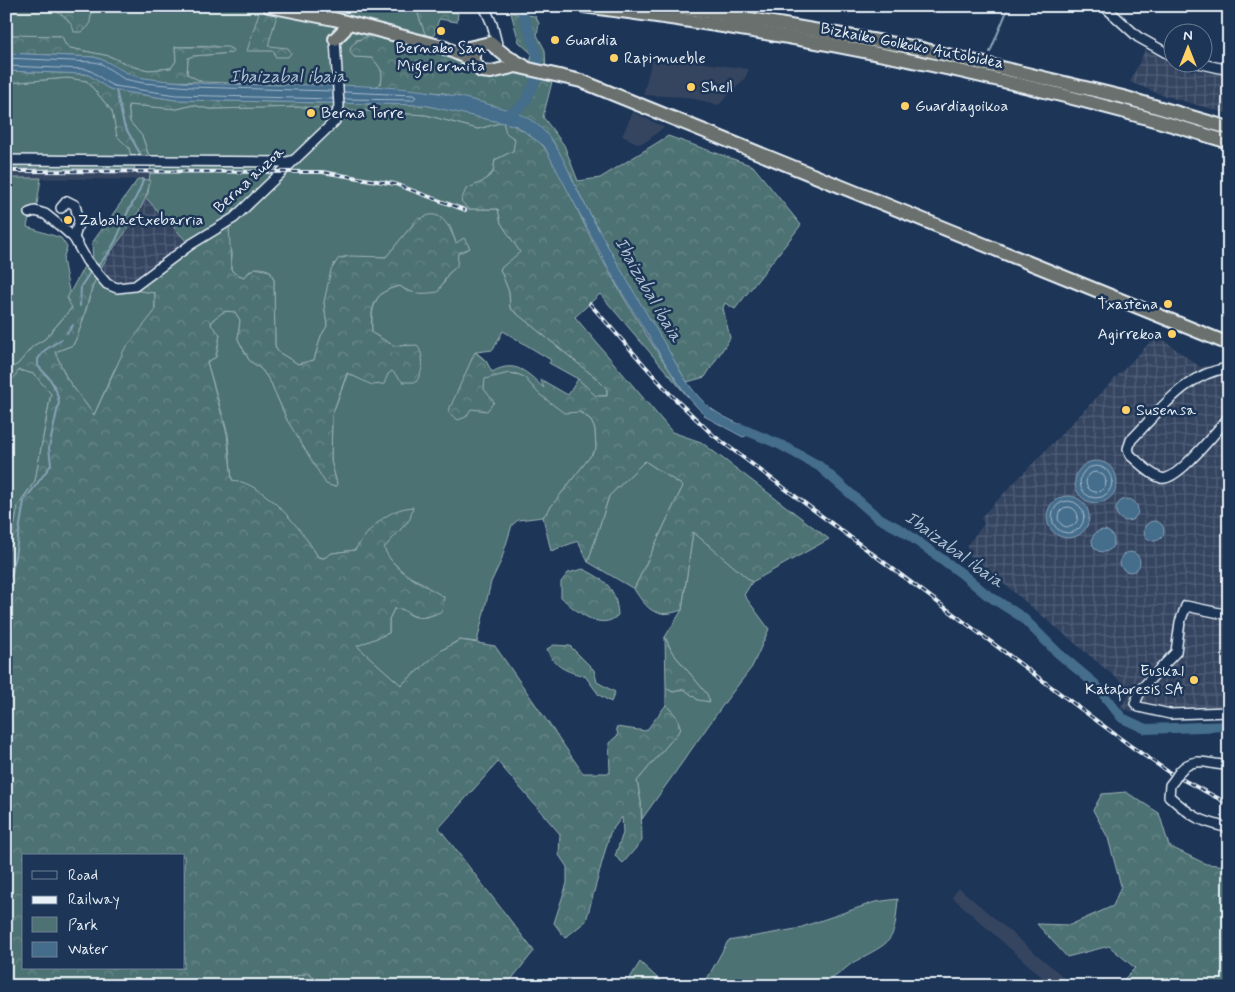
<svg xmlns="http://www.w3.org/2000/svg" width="1235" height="992" viewBox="0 0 1235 992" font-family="Mynerve,sans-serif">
  <defs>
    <pattern id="industrial-grid" width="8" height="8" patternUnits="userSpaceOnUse" patternTransform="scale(1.25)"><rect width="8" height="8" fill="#344461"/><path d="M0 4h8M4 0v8" fill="none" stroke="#515f78"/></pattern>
    <pattern id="forest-crowns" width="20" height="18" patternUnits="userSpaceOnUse" patternTransform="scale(1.25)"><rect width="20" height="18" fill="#4e7273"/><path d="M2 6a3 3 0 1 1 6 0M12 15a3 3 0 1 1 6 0" fill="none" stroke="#688788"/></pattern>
  </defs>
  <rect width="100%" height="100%" fill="#1d3557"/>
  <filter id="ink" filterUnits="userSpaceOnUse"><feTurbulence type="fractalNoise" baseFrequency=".02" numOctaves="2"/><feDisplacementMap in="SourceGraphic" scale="10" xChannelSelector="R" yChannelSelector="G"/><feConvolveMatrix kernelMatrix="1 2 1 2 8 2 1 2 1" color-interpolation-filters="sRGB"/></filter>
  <g filter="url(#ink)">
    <g fill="#344461">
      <polygon points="653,56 749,69 745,78 719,105 686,97 643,95"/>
      <polygon points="633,112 664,127 647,141 639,144 622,136"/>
      <polygon points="6,168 86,169 251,169 150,180 6,178"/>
      <polygon points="959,888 1060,974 1071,986 1052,986 952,897"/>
    </g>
    <g fill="url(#industrial-grid)">
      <polygon points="1145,50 1191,70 1229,74 1229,114 1162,95 1130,82"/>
      <polygon points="145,197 190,245 150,276 117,288 97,274 120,242"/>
      <polygon points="1157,335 1200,367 1229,363 1229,715 1155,718 1120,708 1132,691 967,553 967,545 984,524 981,517"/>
    </g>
    <g fill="#4e7273" stroke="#9bb2b6">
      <path d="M6 6H422L418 14 429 43 391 33 356 40 354 57 372 58C380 67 384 71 381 83L374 88 202 82 187 74 188 58 193 56 232 53 215 46 175 47 176 61 171 68 149 70 134 67 109 56 70 48 65 44 61 36 6 35Z"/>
      <polygon points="68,78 87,81 115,115 117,136 129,148 135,169 6,168 6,83"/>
      <path d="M128 105 177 109 193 105 209 109 305 107 426 115 478 129 503 122 516 138 513 151 495 160 493 172 482 182 468 209H498L501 223 521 253 500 269 509 292 510 308 596 378 607 389V396H596L578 379 549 363 551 360 503 331 493 350 476 352 486 361 493 376 509 373 521 375 590 419 595 429 596 449 543 517 518 520 512 525 501 561 491 582 477 642 459 640 442 650 401 685 356 646 389 633V619L394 609C404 607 405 613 413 616 424 620 433 615 442 611L425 584 407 576 388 557 384 548 410 519 396 512C377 522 367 532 355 550L332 553 324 558 318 557C294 516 271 504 232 481L228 434 207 362 216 357 220 334 211 325C214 315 225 309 235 312L240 320 238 339 249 360 262 370 271 383 287 420 337 484 331 461 332 415 348 373 358 378 392 371 403 382 423 360 406 344 394 346 372 333C371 308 373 291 400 286L408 292 444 283 448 274 455 268 458 253 470 248 456 243 450 226 418 218 386 257H343L334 264 324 302 327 326 321 336 314 360 298 364 278 352 275 346 274 280 270 271C259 266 252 267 244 277L236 274 231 270V251L190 245 145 197 148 194 151 162 259 159 149 156 142 136 130 122Z"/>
      <polygon points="6,178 41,178 36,211 30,213 27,227 61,238 67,247 63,259 72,307 45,339 33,346 18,364 6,371 6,222 10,222 10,211 6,206"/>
      <path d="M97 274C110 289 137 290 155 293V311L114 370 94 415 67 379 55 352 73 345C85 322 88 298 97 274Z"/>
      <polygon points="19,370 34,374 51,393 35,481 24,496 16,516 11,545 6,558 6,389"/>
      <polygon points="645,461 683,486 634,589 588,562 609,496"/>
      <polygon points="693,531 752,582 744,595 769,629 752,667 728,698 642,819 641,802 637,781 681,729 676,716 666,705 666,688 673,692 684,689 698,700 707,694 672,652 665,637 682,610"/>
      <path d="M898 899C894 945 893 940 854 962 846 967 838 976 829 980 804 992 734 986 703 986L728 941 796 929 875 902Z"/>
      <polygon points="640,962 666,986 625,986"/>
      <polygon points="308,973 316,978 318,986 289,986 289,978"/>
    </g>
    <g fill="url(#forest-crowns)" stroke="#9bb2b6" fill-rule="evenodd">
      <path d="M52 6H72L79 13 80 6 93 7 89 26 82 32H74C73 23 62 13 53 10Z"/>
      <polygon points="261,6 279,8 268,46 288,48 291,53 288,57 275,57 274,51 247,51"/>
      <path d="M423 6 458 13 457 22 439 19 433 39 474 65 529 68 532 54 519 42 511 13 535 16 539 23 537 35 545 50 546 72 554 74 543 117 564 145 578 181 600 178 668 136 753 166 801 225 735 309 725 303 723 308 730 338 705 377 687 382 633 293 583 201 553 141 445 93 374 88 381 83C384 71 380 67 372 58L354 57 350 52 351 46C372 26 404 36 428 42L418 14Z"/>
      <path d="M6 35 62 36 65 44 70 48 109 56 134 67 149 70 171 68 176 61 175 47H228L233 50 232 53 193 56 188 58 187 74 202 82C179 81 151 82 128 75 116 71 108 60 94 57L6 53Z"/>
      <path d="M6 71 86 74C97 78 102 87 113 90L176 100 424 105C461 112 505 115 536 139 555 153 577 211 589 234 618 291 651 345 688 397L600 294 575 317 672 432 701 442 829 539 752 582 693 532 682 610C656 619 648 611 634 589L683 486 645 461 609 496 588 562 578 541 551 551 543 517 596 449 595 429 590 419 581 412 564 413 539 394 524 377 517 374 509 373 485 379 484 389 494 402 487 411 471 409 466 417 458 420 448 412 475 352 486 361 492 372C515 359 527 372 544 388L540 379 568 395 578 379 596 396H607V389L596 378 510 308 509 292 500 269 520 252 501 223 498 209H468L461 201 466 189 482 182 493 173 495 160 513 151 515 139 506 133 503 122 478 129 426 115 305 107 209 109 193 105 177 109 128 105 130 122 142 136 149 156 259 159 133 162 129 148 117 136 112 111 87 81 68 78 6 83Z"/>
      <path d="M138 179 150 180C146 215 111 245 97 276 86 299 85 322 73 345L55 352 67 379 94 415 124 350 155 311V293L127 289 229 222 231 270 236 274 244 277 255 268 270 271 274 280 275 346 278 352 298 364 314 360 321 336 327 326 324 302 331 270 338 259 350 256 386 257C408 232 435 184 456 243L464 238 470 248 458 253 457 266 448 274 438 292C424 294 412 295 400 286 373 291 370 308 372 333L394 346 417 345C425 357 424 370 416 382H403L392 371 388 374 384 384 372 385 347 373 332 415 331 461 337 484 335 487 326 484 287 420 271 383 262 370 249 360 238 339 240 320 235 312 225 311 212 320 211 325 220 334 216 357 207 362 227 434 232 480C265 483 302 529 318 557L324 558 332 553 355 550C369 529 386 509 413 507L410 519 384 548C395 574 423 583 444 597L442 611C433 615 424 619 414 616 405 613 404 607 394 609L389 619V633L357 646 401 685 442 650 460 640 495 646 583 773H610L609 743 618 735 616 727 646 731 666 705 676 716 681 729 637 781 641 802 642 841 623 863 615 856 623 833 622 817 610 833 586 921 565 938 554 923 567 883V867L559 855 560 834 498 762 439 828 534 951 506 986H318L316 978 308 973 289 978V986H6V558L11 545 18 506 35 481 51 394 34 374 19 370 6 389V371L18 364 33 346 45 339 72 308 67 298 87 261H93L92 243ZM24 856H184V968H24Z"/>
      <path d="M583 569C606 580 616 588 618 615 601 633 574 610 561 597V582L568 573Z"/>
      <polygon points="665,637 672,652 707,694 710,702 698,700 684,689 673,692 666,688"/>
      <path d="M554 645 570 646 594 670 597 682 615 692 611 702 599 695 585 676C567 672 554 667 547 649Z"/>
      <polygon points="1126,792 1159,813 1169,846 1206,864 1229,866 1229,986 1117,986 1135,968 1109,946 1067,957 1037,924 1070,925 1113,906 1121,886 1108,838 1093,810 1102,794"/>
    </g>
    <g fill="#446d8c" stroke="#86a2b7">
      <path d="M6 53 94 57C114 62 123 75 144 78 254 94 377 72 484 103 500 108 517 111 531 120 559 138 568 173 583 201 609 249 636 297 665 344 677 365 689 390 708 406 721 417 740 424 756 432L743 437 706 417 688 397 667 366 618 286 544 146 517 126 424 105 176 100 113 90C102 87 97 78 86 74L6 71Z"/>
      <circle cx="1096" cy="482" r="21"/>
      <circle cx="1068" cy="517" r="21"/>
      <circle cx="1127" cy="510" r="11"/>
      <circle cx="1154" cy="531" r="10"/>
      <circle cx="1103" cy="541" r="11"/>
      <circle cx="1130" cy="562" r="10"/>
    </g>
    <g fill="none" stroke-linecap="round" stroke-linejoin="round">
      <g stroke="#a6bccd" stroke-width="1">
        <polyline points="6,58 94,62 102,64 124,79 143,83 191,87 332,91"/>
        <path d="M6 66 86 69C98 73 103 82 114 86L176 95 333 99"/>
        <polyline points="344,92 413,95 416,97 413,100 344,99"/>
        <circle cx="1096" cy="482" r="16"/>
        <circle cx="1096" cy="482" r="10"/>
        <circle cx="1068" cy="517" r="16"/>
        <circle cx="1068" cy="517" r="10"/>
      </g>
      <g stroke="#86a2b7" stroke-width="2">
        <polyline points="990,52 1009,6"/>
        <polyline points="116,90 124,125 142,157"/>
        <path d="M96 268C112 250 117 240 125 218 131 204 140 194 143 179"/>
        <polyline points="80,306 81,286 91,271"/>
        <polyline points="67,333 73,325"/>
        <polyline points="6,581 12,574 24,501 51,465 49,448 59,402 56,390 50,379 38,366 38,359 45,350 62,339"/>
      </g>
      <g stroke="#446d8c" stroke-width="10">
        <path d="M523 14C528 32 537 45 538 63"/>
        <path d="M506 115C529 105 527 97 537 77"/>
        <polyline points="740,428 781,445 819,466 877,517 903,531 961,573 986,594 1022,617 1058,653 1095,684 1122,718 1146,729 1229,726"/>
      </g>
      <defs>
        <g id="minor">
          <polyline points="484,6 492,24 498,48"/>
          <polyline points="1104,6 1138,37 1172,56"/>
          <polyline points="1193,62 1229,70"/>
          <polyline points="6,160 287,162 294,160"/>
          <polyline points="61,208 67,201 75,205 79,221 74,238"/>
          <polyline points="29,213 35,211 45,214 64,229 74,238 87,261 107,284 117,288 135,286 190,245 234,218 335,121 339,106 335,39"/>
          <path d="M1229 368C1185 373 1160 411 1131 440L1128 449 1130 455C1139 462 1150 475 1161 478 1176 483 1218 429 1229 417"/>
          <polyline points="1229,615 1186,606 1180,622 1176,652 1142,688 1135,703 1139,707 1170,714 1229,712"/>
          <path d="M1180 771C1196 754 1210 766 1229 765"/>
          <path d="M1174 780 1170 785 1169 796C1192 817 1199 821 1229 828"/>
        </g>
        <g id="highway">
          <polyline points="269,6 334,19 443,47 472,60"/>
          <path d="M584 6C801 34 1019 77 1229 142"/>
          <polyline points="675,6 918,48 1123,97 1229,128"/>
          <polyline points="335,39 345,29"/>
          <polyline points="476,47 472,60 481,71 491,72 516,66 581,81 1229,344"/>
          <polyline points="468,48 490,43 506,56 524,66"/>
        </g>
      </defs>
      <use href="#minor" stroke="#e8f1f8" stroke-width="12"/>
      <use href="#highway" stroke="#e8f1f8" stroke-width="16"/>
      <use href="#minor" stroke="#1d3557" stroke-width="9"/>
      <use href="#highway" stroke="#6b706d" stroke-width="12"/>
      <defs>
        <g id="rail">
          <polyline points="6,171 322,172 395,184 465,210"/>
          <polyline points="590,304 670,394 713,435 1132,747 1170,773 1229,804"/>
        </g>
      </defs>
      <use href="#rail" stroke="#e8f1f8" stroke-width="4"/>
      <use href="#rail" stroke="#1d3557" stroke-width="2" stroke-dasharray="5.5" stroke-linecap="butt"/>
      <defs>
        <polyline id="minor-bridge" points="1174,780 1180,771"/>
      </defs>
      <use href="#minor-bridge" stroke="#e8f1f8" stroke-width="12" stroke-linecap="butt"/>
      <use href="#minor-bridge" stroke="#1d3557" stroke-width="9"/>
    </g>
  </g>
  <g fill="#ffd166" stroke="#1d3557" stroke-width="2">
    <circle cx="441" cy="31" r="5"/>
    <circle cx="555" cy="40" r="5"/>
    <circle cx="614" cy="58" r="5"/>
    <circle cx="691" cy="87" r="5"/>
    <circle cx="905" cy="106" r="5"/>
    <circle cx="311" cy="113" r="5"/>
    <circle cx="68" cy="220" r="5"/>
    <circle cx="1168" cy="304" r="5"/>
    <circle cx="1172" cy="334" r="5"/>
    <circle cx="1126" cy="410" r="5"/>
    <circle cx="1194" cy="680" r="5"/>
  </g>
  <g text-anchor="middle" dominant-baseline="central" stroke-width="5" stroke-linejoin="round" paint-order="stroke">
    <g font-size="16" fill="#e8f1f8" stroke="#1d3557" text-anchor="start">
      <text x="565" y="40">Guardia</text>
      <text x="441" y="48" text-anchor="middle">Bernako San<tspan x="441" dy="18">Migel ermita</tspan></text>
      <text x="624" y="58">Rapimueble</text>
      <text x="701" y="87">Shell</text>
      <text x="915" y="106">Guardiagoikoa</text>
      <text x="321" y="113">Berna Torre</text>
      <text x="78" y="220">Zabalaetxebarria</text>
      <text x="1158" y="304" text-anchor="end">Txastena</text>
      <text x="1162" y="334" text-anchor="end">Agirrekoa</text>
      <text x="1136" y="410">Susensa</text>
      <text x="1184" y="671" text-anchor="end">Euskal<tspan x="1184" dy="18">Kataforesis SA</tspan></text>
    </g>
    <g font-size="16" fill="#e8f1f8" stroke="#1d3557">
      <text transform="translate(912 46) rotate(11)">Bizkaiko Golkoko Autobidea</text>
      <text transform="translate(249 180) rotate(-43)">Berna auzoa</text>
    </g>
    <g font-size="18" font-style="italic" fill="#afc3d2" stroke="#1d3557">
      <text x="288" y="77">Ibaizabal ibaia</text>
      <text transform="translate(648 290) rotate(60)">Ibaizabal ibaia</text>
      <text transform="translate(954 550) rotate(36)">Ibaizabal ibaia</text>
    </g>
  </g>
  <rect width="1235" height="992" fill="none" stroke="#1d3557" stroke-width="25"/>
  <rect x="12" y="12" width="1210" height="967" fill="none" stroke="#e8f1f8" stroke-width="2" filter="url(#ink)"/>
  <rect x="22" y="854" width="162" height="115" fill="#1d3557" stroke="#6e8097"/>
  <rect x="32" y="871" width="25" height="8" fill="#1d3557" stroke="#6e8097"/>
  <text x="68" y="880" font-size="15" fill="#e8f1f8">Road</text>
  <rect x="32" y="896" width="25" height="8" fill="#e8f1f8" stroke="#6e8097"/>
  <text x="68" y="904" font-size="15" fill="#e8f1f8">Railway</text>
  <rect x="32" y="917" width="25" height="15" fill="#4e7273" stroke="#6e8097"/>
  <text x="68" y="930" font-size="15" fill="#e8f1f8">Park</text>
  <rect x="32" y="942" width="25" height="15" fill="#446d8c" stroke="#6e8097"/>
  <text x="68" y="954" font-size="15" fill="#e8f1f8">Water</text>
  <g transform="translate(1188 48)"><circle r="24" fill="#1d3557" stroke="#6e8097"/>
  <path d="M0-4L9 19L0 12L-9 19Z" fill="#ffd166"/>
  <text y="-8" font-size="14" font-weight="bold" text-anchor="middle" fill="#e8f1f8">N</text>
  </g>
</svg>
